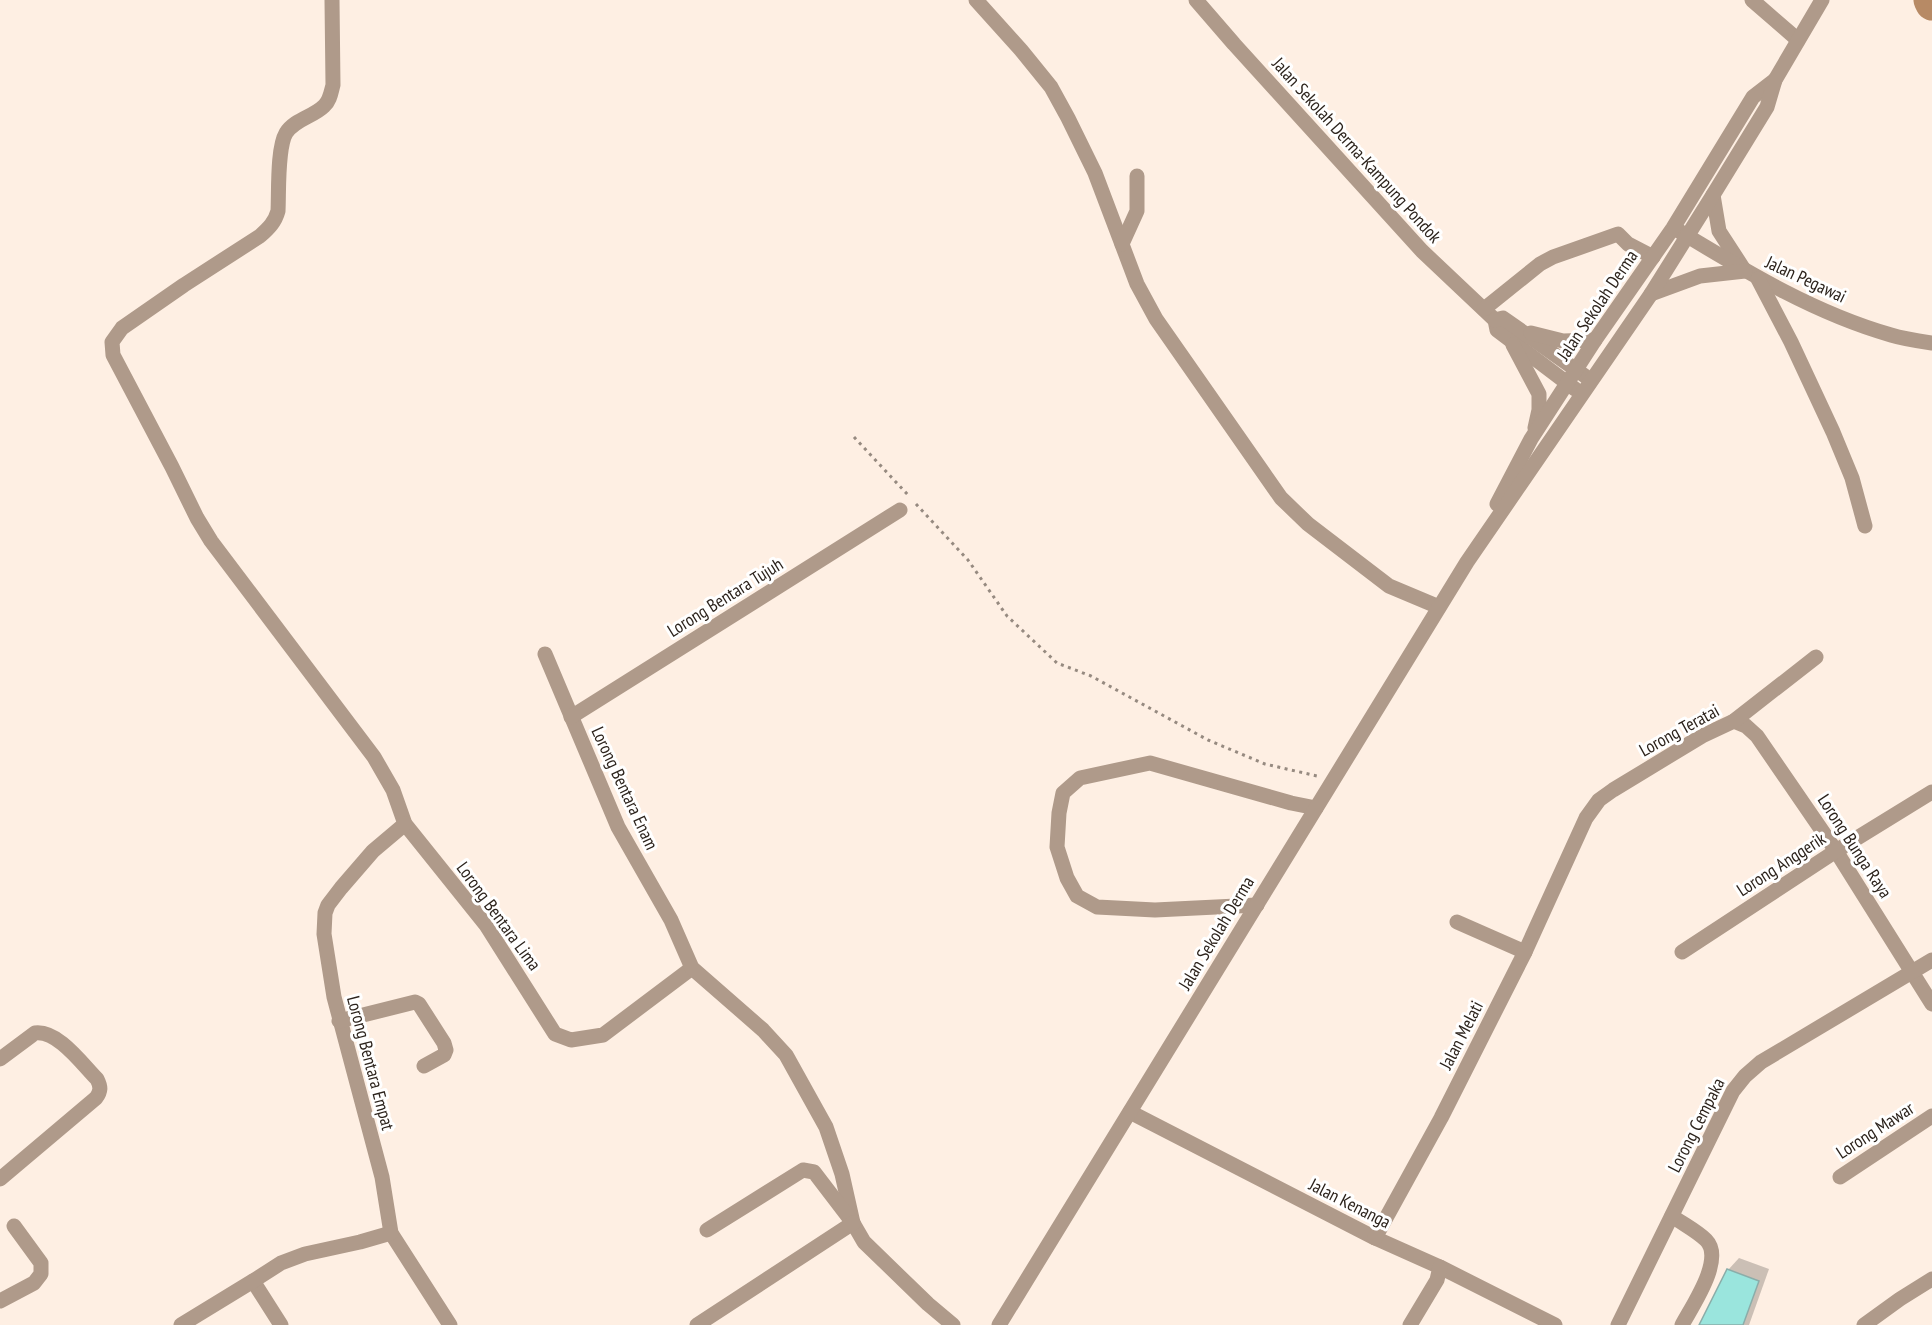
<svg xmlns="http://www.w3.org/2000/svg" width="1932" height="1325" viewBox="0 0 1932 1325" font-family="'PT Sans Narrow',sans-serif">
  <rect width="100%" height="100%" fill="#feefe3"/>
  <polygon fill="#0003" points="1739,1258 1769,1269 1749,1325 1700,1325 1728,1270"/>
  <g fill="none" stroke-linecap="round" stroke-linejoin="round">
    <polyline stroke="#b78a65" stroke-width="33" points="1930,0 1932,4"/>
  </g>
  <polygon fill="#9ae5dd" stroke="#8bada9" stroke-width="1.5" points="1727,1269 1759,1281 1743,1325 1699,1325"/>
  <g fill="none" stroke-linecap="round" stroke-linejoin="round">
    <g stroke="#968a80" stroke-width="3" stroke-dasharray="3 4.5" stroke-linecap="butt">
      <polyline points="854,437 908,495"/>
      <polyline points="916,504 968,560 1007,616 1057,663 1091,676 1208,740 1265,764 1317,776"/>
    </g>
    <g stroke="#af9a8a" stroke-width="15">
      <path d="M332 0 333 85C331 92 330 101 324 106 313 117 295 119 286 133 277 148 279 192 278 211 275 222 269 228 260 236L184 285 122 328 112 342 113 355 172 467 197 518 211 541 374 757 393 790 405 824 486 925 555 1034 571 1040 603 1035 692 968"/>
      <polyline points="976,0 1021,50 1051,87 1068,118 1095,173 1137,284 1156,319 1281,498 1308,524 1389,586 1439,607"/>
      <polyline points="1196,0 1234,44 1422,251 1495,320 1497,330 1575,389"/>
      <polyline points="1752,0 1798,40"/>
      <polyline points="1713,195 1719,231 1743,268"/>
      <path d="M1679 231C1747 272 1814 313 1891 335 1904 339 1918 341 1932 343"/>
      <polyline points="1122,244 1137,211 1137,176"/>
      <polyline points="1758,279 1791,342 1833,432 1852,478 1865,526"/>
      <polyline points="1651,294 1700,276 1745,271"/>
      <polyline points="1484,309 1540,264 1553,257 1618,234 1628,244 1653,257"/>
      <polyline points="1495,320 1503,318 1585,376"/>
      <polyline points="1531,333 1563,341 1595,340"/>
      <polyline points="1513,345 1539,394 1539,410 1535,428"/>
      <polyline points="1497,504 1531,439 1595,340 1673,228 1753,97 1775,80"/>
      <polyline points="545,654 618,827 671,920 692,968 763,1030 786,1055 826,1127 842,1174 853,1223"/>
      <polyline points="571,717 900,510"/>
      <polyline points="1734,721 1746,726 1757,736 1836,851 1932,1004"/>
      <polyline points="405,824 373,851 341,888 328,905 325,913 324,934 334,997 382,1177 391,1233 450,1325"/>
      <polyline points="1257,905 1155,910 1097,907 1077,896 1067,878 1057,847 1059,813 1063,793 1080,778 1150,763 1291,803 1316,808"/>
      <polyline points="1457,922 1525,952"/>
      <polyline points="1682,952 1836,851 1932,792"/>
      <polyline points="339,1021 415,1002 419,1004 444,1043 446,1050 444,1055 424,1066"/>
      <path d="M0 1059 35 1033C58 1030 82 1064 97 1079 101 1087 101 1091 96 1098L0 1179"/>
      <polyline points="1130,1112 1375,1238 1440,1267 1555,1325"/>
      <polyline points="1840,1177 1932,1116"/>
      <path d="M1672 1216C1683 1224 1697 1231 1706 1240 1725 1259 1692 1306 1682 1325"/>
      <polyline points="707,1230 803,1170 814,1172 853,1223 864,1242 928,1304 953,1325"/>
      <polyline points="1375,1238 1441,1118 1525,952 1586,818 1599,800 1613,790 1702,736 1734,721 1816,657"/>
      <polyline points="253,1281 281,1325"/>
      <polyline points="0,1301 34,1283 41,1274 41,1263 14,1226"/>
      <polyline points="181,1325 253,1281 281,1263 305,1254 360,1242 391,1233"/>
      <polyline points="697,1325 853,1223"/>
      <polyline points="999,1325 1467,562 1651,294 1713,195 1767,107 1775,80 1822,0"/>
      <polyline points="1410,1325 1437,1280 1440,1267"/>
      <polyline points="1618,1325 1733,1091 1745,1076 1761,1062 1932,960"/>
      <polyline points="1864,1325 1900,1299 1932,1279"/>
    </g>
  </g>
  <g text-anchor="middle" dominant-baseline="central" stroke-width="6" stroke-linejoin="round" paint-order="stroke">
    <g font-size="18" fill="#2c231c" stroke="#fff">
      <text transform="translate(1357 150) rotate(48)">Jalan Sekolah Derma-Kampung Pondok</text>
      <text transform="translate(1806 279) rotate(25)">Jalan Pegawai</text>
      <text transform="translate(1597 305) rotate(-56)">Jalan Sekolah Derma</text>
      <text transform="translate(725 597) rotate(-32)">Lorong Bentara Tujuh</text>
      <text transform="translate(1679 730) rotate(-29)">Lorong Teratai</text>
      <text transform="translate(625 788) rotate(65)">Lorong Bentara Enam</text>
      <text transform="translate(1855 846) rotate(57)">Lorong Bunga Raya</text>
      <text transform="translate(1781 864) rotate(-33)">Lorong Anggerik</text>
      <text transform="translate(499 916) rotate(54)">Lorong Bentara Lima</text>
      <text transform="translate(1216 933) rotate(-59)">Jalan Sekolah Derma</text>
      <text transform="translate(1461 1035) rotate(-63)">Jalan Melati</text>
      <text transform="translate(371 1063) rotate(75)">Lorong Bentara Empat</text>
      <text transform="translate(1696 1125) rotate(-63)">Lorong Cempaka</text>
      <text transform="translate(1875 1130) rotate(-33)">Lorong Mawar</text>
      <text transform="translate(1350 1203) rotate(27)">Jalan Kenanga</text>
    </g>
  </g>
</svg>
